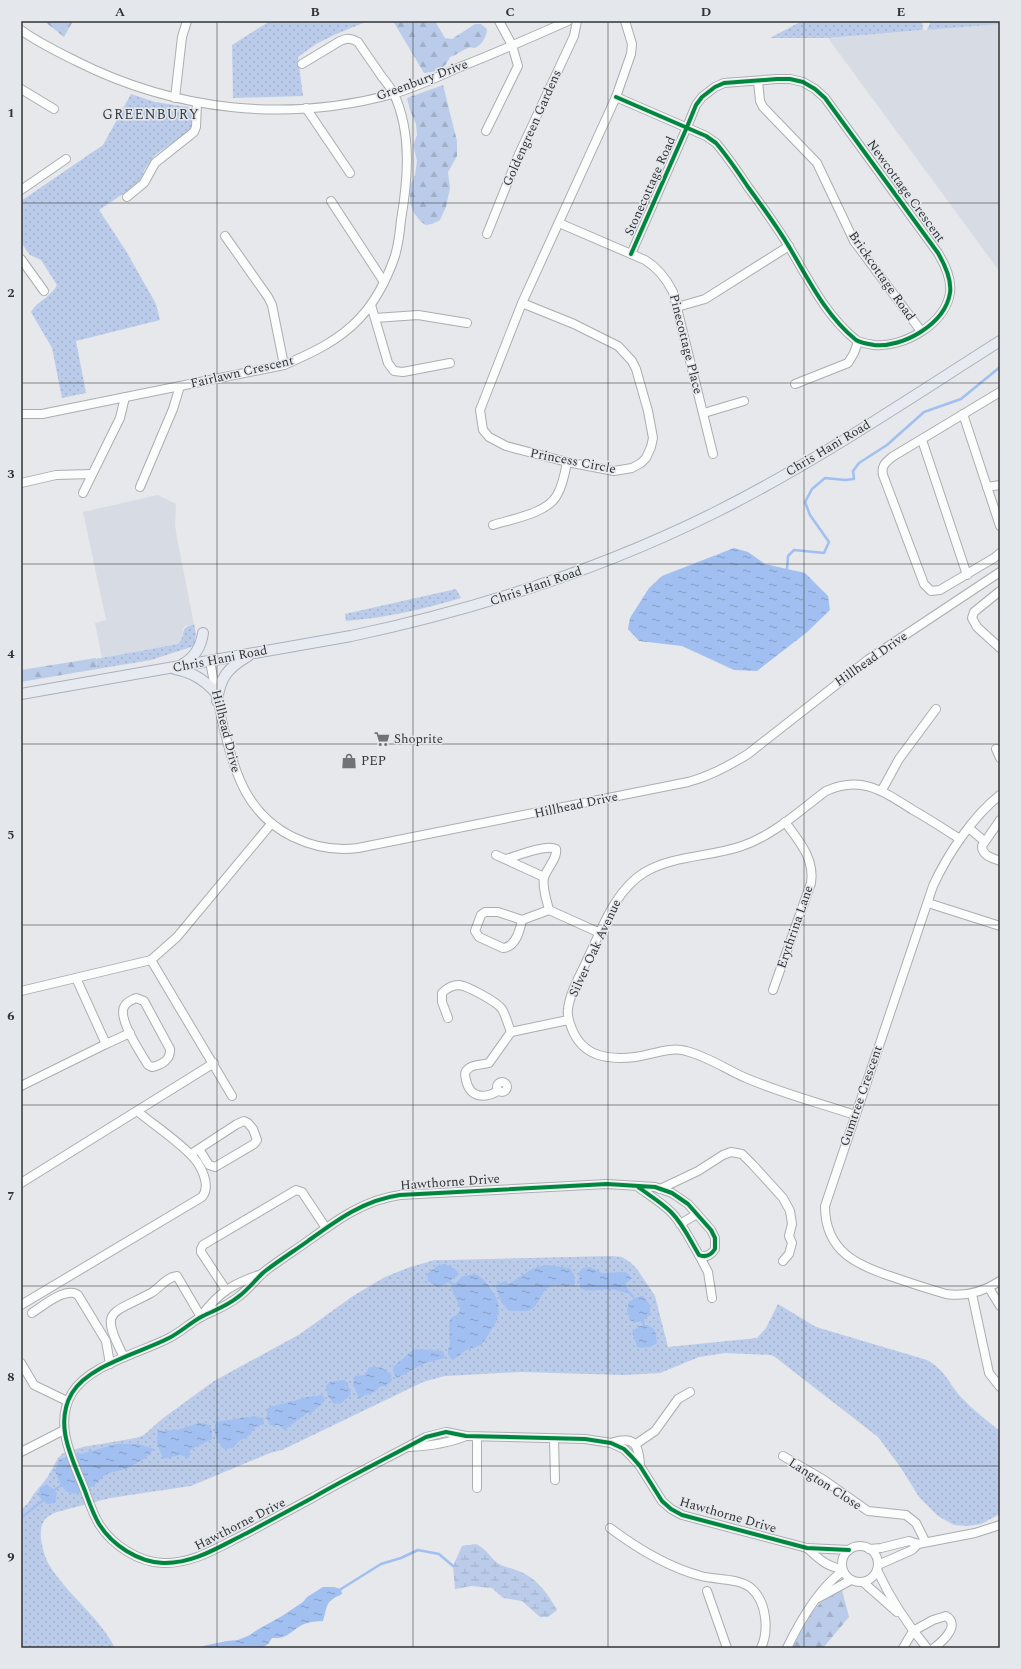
<svg xmlns="http://www.w3.org/2000/svg" width="1021" height="1669" viewBox="0 0 1021 1669" font-family="Spectral,serif">
  <defs>
    <pattern id="grass-dots" width="8" height="8" patternUnits="userSpaceOnUse"><rect width="8" height="8" fill="#bbccea"/><path d="M2 2h.1M6 6h.1" fill="none" stroke="#a1b0c9" stroke-width="1.8" stroke-linecap="round"/></pattern>
    <pattern id="forest-firs" width="22" height="20" patternUnits="userSpaceOnUse"><rect width="22" height="20" fill="#bbccea"/><path d="M5 1l3.5 6h-7zM16 11l3.5 6h-7z" fill="#a1b0c9"/></pattern>
    <pattern id="wetland-marsh" width="20" height="14" patternUnits="userSpaceOnUse"><rect width="20" height="14" fill="#bbccea"/><path d="M1 5h8M5 5V1M11 12h8M15 12V8" fill="none" stroke="#a1b0c9"/></pattern>
    <pattern id="water-ripples" width="26" height="14" patternUnits="userSpaceOnUse"><rect width="26" height="14" fill="#a1bff1"/><path d="M2 4q2-2 4 0t4 0M15 11q2-2 4 0t4 0" fill="none" stroke="#849cc4"/></pattern>
  </defs>
  <rect width="100%" height="100%" fill="#e6e8eb"/>
  <g fill="#d7dbe3">
    <polygon points="1000,24 1000,272 828,38"/>
    <polygon points="158,495 176,504 175,525 177,538 194,624 185,626 183,629 182,640 178,644 102,658 95,623 106,620 83,512"/>
  </g>
  <g fill="url(#grass-dots)">
    <polygon points="270,21 368,21 334,35 316,44 298,57 303,96 233,98 232,45"/>
    <polygon points="802,21 922,21 923,30 828,38 770,38"/>
    <polygon points="931,21 1000,21 1000,24 927,30"/>
    <path d="M131 94 155 102 188 107 191 109 192 126 188 132 155 155 145 169 139 183 99 210 126 251 156 304 160 320 76 341 86 393 62 398 52 348 31 312C37 301 51 297 57 285L41 260 30 255 22 244H21V201L103 145Z"/>
    <path d="M456 589 461 598C425 609 385 618 346 621L345 614Z"/>
    <path d="M194 624 196 634 194 646 151 660 97 669 96 659 178 644C188 634 177 629 194 624Z"/>
    <path d="M612 1256 622 1257 630 1262 637 1269 655 1296 668 1347 757 1338 766 1328 778 1304 816 1327 927 1360C945 1370 948 1382 960 1396 972 1409 986 1420 1000 1431V1514L981 1524 968 1526 954 1525 938 1516 919 1497 901 1468 878 1437 775 1357 771 1355 725 1353 699 1357 660 1373 624 1375 520 1372 445 1376 423 1382 282 1450 270 1453 191 1486 110 1498 57 1512C52 1514 47 1516 44 1521 37 1531 43 1553 48 1563 66 1594 99 1616 115 1648H21V1510L29 1502 33 1495 47 1478 58 1458 63 1453 83 1447 136 1438 144 1435 162 1419 214 1381 300 1334 353 1296 385 1277 410 1267 435 1260H446Z"/>
  </g>
  <g fill="url(#forest-firs)">
    <polygon points="44,21 73,21 64,37"/>
    <path d="M393 21H435L445 38 452 39 475 24H481L487 29C487 36 482 45 475 48 473 48 470 47 468 48 462 50 457 55 450 57 445 69 437 72 424 73Z"/>
    <polygon points="443,85 457,141 457,156 448,172 450,188 446,207 440,220 432,224 426,225 421,222 414,213 410,203 410,186 415,175 417,161 413,145 417,135 416,124 410,110 407,98"/>
    <polygon points="96,658 97,669 21,682 21,670"/>
    <polygon points="842,1590 849,1617 823,1648 792,1648 812,1612 824,1599"/>
  </g>
  <path fill="url(#wetland-marsh)" d="M476 1544C488 1550 490 1558 499 1564 507 1568 517 1569 525 1574 540 1582 549 1596 557 1610L548 1617H540L522 1601 503 1598 492 1588 471 1586 455 1589 453 1566 462 1546Z"/>
  <g fill="url(#water-ripples)">
    <polygon points="734,548 748,552 765,564 805,573 828,596 830,610 806,633 757,671 734,670 682,646 639,641 628,629 630,618 649,588 662,576"/>
    <polygon points="445,1264 455,1269 459,1274 456,1277 439,1288 428,1281 427,1274 438,1265"/>
    <path d="M545 1265 570 1268 574 1275 575 1283 573 1286C565 1287 557 1283 549 1287 540 1292 539 1305 532 1309 528 1312 524 1311 520 1311 517 1311 514 1311 511 1311 503 1309 496 1292 496 1285L505 1281 509 1284 532 1269Z"/>
    <path d="M590 1267 602 1273 626 1272 632 1278 626 1283 628 1291 627 1293C621 1292 616 1289 610 1289 600 1289 591 1293 580 1288L579 1272 583 1268Z"/>
    <path d="M476 1274C482 1277 487 1283 491 1289 503 1306 500 1318 489 1334 486 1337 485 1341 482 1344 477 1348 470 1347 465 1351 460 1354 458 1358 452 1360L448 1354V1350L450 1344 449 1323 451 1318 459 1313 460 1308 458 1303 451 1287 463 1276Z"/>
    <path d="M643 1296 650 1305V1315C644 1320 637 1325 630 1320L627 1311 629 1302 637 1297Z"/>
    <path d="M648 1325 655 1330 657 1343C652 1347 643 1349 637 1347L632 1331 640 1326Z"/>
    <polygon points="414,1349 443,1351 445,1358 425,1363 397,1378 394,1374 393,1367"/>
    <polygon points="369,1367 380,1367 391,1374 392,1381 385,1386 379,1387 376,1391 359,1398 353,1384 355,1376 365,1375"/>
    <polygon points="344,1380 348,1383 351,1395 341,1403 334,1404 328,1396 326,1386 330,1382"/>
    <polygon points="322,1394 325,1401 311,1413 309,1412 284,1430 279,1425 270,1425 268,1420 267,1420 267,1409 270,1407 312,1396 318,1396"/>
    <path d="M254 1416 263 1418 264 1424 255 1427 248 1437 240 1440 233 1448 224 1449C218 1442 212 1432 216 1422Z"/>
    <path d="M199 1423C210 1422 213 1429 212 1439L190 1450 189 1458 180 1455 163 1459 157 1443 158 1431 177 1430Z"/>
    <polygon points="117,1444 138,1444 154,1449 144,1459 135,1464 128,1468 106,1474 93,1486 78,1494 67,1492 61,1485 55,1471 59,1460 62,1458 65,1458"/>
    <polygon points="47,1484 57,1493 55,1503 47,1504 39,1496 40,1488"/>
    <path d="M323 1587H334L341 1589 342 1594C325 1602 328 1604 323 1621 316 1621 310 1622 304 1624 291 1630 289 1639 272 1638L268 1644 262 1648H203V1646L227 1641 238 1640 250 1635 257 1630 282 1616 303 1602 307 1597Z"/>
  </g>
  <g fill="none" stroke-linecap="round" stroke-linejoin="round">
    <g stroke="#a1bff1" stroke-width="2.5">
      <polyline points="787,569 788,556 794,550 824,553 829,542 810,515 805,502 812,489 825,478 845,480 854,479 853,471 859,463 887,445 924,412 961,399 1000,367"/>
      <polyline points="450,1282 453,1284"/>
      <polyline points="626,1289 636,1300"/>
      <polyline points="642,1316 644,1325"/>
      <polyline points="52,1492 64,1483"/>
      <polyline points="21,1518 46,1498"/>
      <polyline points="341,1589 381,1564 401,1558 418,1550 439,1554 453,1566"/>
    </g>
    <defs>
      <g id="minor">
        <path d="M21 30C37 42 58 52 76 61 175 111 286 123 393 94 416 87 438 77 460 67 496 53 532 37 568 21"/>
        <polyline points="758,81 760,101 763,107 817,163 854,241 921,331"/>
        <polyline points="21,89 54,109"/>
        <path d="M616 97 706 136 716 143C728 157 738 172 748 187 762 206 776 225 788 245 808 278 825 315 856 340 861 343 868 344 874 345 903 348 945 324 950 293 952 279 945 265 938 253L825 98 815 89 803 82 790 79H777L724 83 715 87 702 97 696 105 687 127 631 254"/>
        <polyline points="175,98 182,37 187,21"/>
        <polyline points="306,108 350,173"/>
        <polyline points="486,131 518,66 512,45 499,21"/>
        <polyline points="21,190 66,159"/>
        <polyline points="127,197 144,183 155,163 194,132 196,127 197,103"/>
        <polyline points="331,201 384,282"/>
        <path d="M559 223 645 260C658 268 666 278 673 292L713 454"/>
        <polyline points="487,234 519,154 574,36 577,21"/>
        <polyline points="225,236 268,297 272,305 284,365"/>
        <polyline points="21,259 44,291"/>
        <polyline points="522,303 574,324 618,346 632,361 636,369 648,411 653,438 651,447 646,458 641,463 632,468 614,471 567,462 506,446 489,437 483,430 480,410 522,303 616,97 631,54 632,44 625,21"/>
        <polyline points="371,305 388,363 394,371 403,372 450,363"/>
        <polyline points="677,307 705,299 789,246"/>
        <polyline points="375,318 418,315 467,323"/>
        <polyline points="795,384 848,363 854,353 858,342"/>
        <path d="M1000 392 892 457C885 463 881 466 883 475L924 584 931 591 940 590 994 558 1000 553"/>
        <polyline points="704,413 744,401"/>
        <path d="M21 414H42L284 365C312 353 338 341 359 319 376 301 387 279 395 256 398 245 400 232 401 220 408 179 412 133 394 94 391 88 386 82 382 77 374 65 366 54 358 42 351 38 347 38 340 41L302 64"/>
        <polyline points="963,414 1000,526"/>
        <polyline points="922,440 967,575"/>
        <polyline points="21,483 56,475 91,474"/>
        <polyline points="140,487 173,409 180,386"/>
        <polyline points="987,487 1000,485"/>
        <polyline points="83,493 120,418 125,397"/>
        <path d="M493 525C512 519 548 513 557 495 563 485 565 473 567 462"/>
        <polyline points="1000,591 974,612 972,618 977,627 1000,648"/>
        <path d="M210 661C214 684 219 707 224 729 235 775 248 815 293 837 314 847 336 851 358 848L688 782C711 776 729 766 748 754L869 659 1000 572"/>
        <polyline points="996,749 1000,758"/>
        <polyline points="882,790 899,759 936,709"/>
        <path d="M1000 795C973 816 947 855 933 886L825 1206C825 1252 858 1266 896 1278 913 1284 929 1289 946 1294 966 1297 983 1292 1000 1281"/>
        <path d="M1000 820 982 846C982 856 993 858 1000 861"/>
        <polyline points="969,828 984,841"/>
        <polyline points="496,855 544,877"/>
        <path d="M506 859C517 856 546 844 556 849 558 858 546 869 544 878 542 888 547 901 549 910"/>
        <polyline points="928,903 1000,926"/>
        <polyline points="549,910 600,933"/>
        <path d="M522 920C520 930 516 947 503 948L479 937 475 931 481 915 485 912H498L522 920 549 910"/>
        <polyline points="151,960 177,937 271,824"/>
        <path d="M773 990 811 883C815 859 799 841 785 822"/>
        <polyline points="21,991 151,960 232,1096"/>
        <path d="M136 998 144 1001 170 1049C171 1060 161 1065 152 1067L148 1065C141 1054 118 1019 124 1007 126 1002 132 1000 136 998Z"/>
        <path d="M448 1018 442 1002V993C447 988 452 985 459 985 468 986 497 1002 502 1009 506 1016 508 1025 511 1032"/>
        <polyline points="511,1032 568,1020"/>
        <polyline points="106,1044 130,1033"/>
        <circle cx="502" cy="1087" r="5"/>
        <polyline points="21,1086 106,1044 76,978"/>
        <path d="M498 1091C484 1099 470 1098 466 1080 465 1076 464 1072 468 1069 472 1064 483 1065 489 1063L511 1032"/>
        <path d="M855 1115C819 1103 781 1093 746 1078 727 1070 707 1056 686 1051 671 1046 651 1055 635 1057 608 1060 583 1057 572 1029 569 1022 567 1016 568 1009 570 992 580 976 587 960 602 929 614 891 645 872 674 855 711 857 742 846 774 835 799 811 826 791 861 775 883 791 913 810 929 819 944 829 960 839"/>
        <polyline points="191,1154 237,1124 244,1121 248,1123 253,1129 257,1140 254,1144 215,1167 209,1165 199,1149"/>
        <polyline points="21,1183 214,1063"/>
        <path d="M638 1187C649 1195 661 1202 671 1212 683 1224 690 1240 699 1255 706 1258 711 1255 715 1249V1238L711 1230 688 1204 672 1193 655 1187 607 1184 400 1195C364 1200 337 1220 308 1241 294 1251 278 1261 264 1272 255 1280 248 1290 238 1297 227 1306 215 1310 203 1316 191 1322 181 1332 169 1338 140 1353 89 1365 72 1393 53 1425 73 1460 85 1491 89 1502 93 1514 99 1524 112 1545 138 1562 163 1563 194 1564 220 1546 247 1533 269 1521 292 1509 314 1497 351 1476 389 1457 426 1437L446 1432 466 1436 585 1439 611 1443 624 1449 632 1457 640 1466 662 1501 671 1509 682 1515 807 1548 849 1550"/>
        <polyline points="660,1189 698,1171 723,1155 731,1152 742,1154 753,1165 783,1198 790,1211 792,1224 789,1236 792,1243 789,1254 783,1261"/>
        <polyline points="680,1224 697,1214"/>
        <polyline points="699,1255 708,1272 712,1298"/>
        <polyline points="989,1288 1000,1306"/>
        <polyline points="226,1290 201,1252 201,1249 203,1245 296,1190 302,1192 326,1228"/>
        <polyline points="972,1294 989,1373 1000,1387"/>
        <path d="M21 1305 202 1197C212 1185 200 1163 190 1154 174 1138 154 1125 137 1111"/>
        <path d="M32 1313C43 1306 66 1286 78 1295L106 1341 110 1364"/>
        <path d="M202 1315C219 1292 234 1283 262 1274"/>
        <path d="M124 1357C99 1309 110 1315 151 1293 160 1288 166 1277 177 1276L201 1317"/>
        <polyline points="21,1363 34,1385 67,1401"/>
        <polyline points="477,1437 477,1488"/>
        <polyline points="554,1439 555,1480"/>
        <path d="M611 1443C634 1435 639 1444 640 1466"/>
        <polyline points="636,1444 655,1431 678,1399 690,1392"/>
        <path d="M409 1447C429 1446 447 1444 466 1436"/>
        <polyline points="21,1452 64,1430"/>
        <polyline points="783,1456 824,1480 868,1511 906,1515 916,1523 925,1541"/>
        <path d="M610 1528C638 1549 667 1567 701 1576 717 1580 739 1578 751 1588 767 1602 769 1631 761 1648"/>
        <circle cx="860" cy="1564" r="18"/>
        <path d="M807 1548C818 1558 827 1567 842 1569"/>
        <polyline points="869,1549 881,1548 909,1541 918,1544 975,1533 1000,1525"/>
        <polyline points="878,1565 912,1550 918,1544"/>
        <path d="M877 1570C890 1598 907 1624 927 1648"/>
        <polyline points="863,1582 897,1612"/>
        <polyline points="707,1591 727,1648"/>
        <polyline points="818,1598 851,1580"/>
        <path d="M787 1648C800 1621 819 1588 843 1571"/>
        <path d="M903 1648 913 1631 933 1620 946 1616C961 1625 943 1641 934 1648"/>
      </g>
      <g id="major">
        <path d="M183 664C195 657 201 647 203 633"/>
        <path d="M175 669C192 672 205 680 216 693"/>
        <path d="M21 694 351 636C478 609 600 570 716 512 814 463 907 400 1000 341"/>
        <path d="M217 701C220 677 228 668 248 656"/>
      </g>
    </defs>
    <use href="#minor" stroke="#acadaf" stroke-width="10"/>
    <use href="#major" stroke="#aab0bc" stroke-width="12"/>
    <use href="#minor" stroke="#fbfcfc" stroke-width="8"/>
    <use href="#major" stroke="#e7ebf1" stroke-width="10"/>
    <defs>
      <g id="cycleway">
        <path d="M616 97 706 136 716 143C728 157 738 172 748 187 762 206 776 225 788 245 808 278 825 315 856 340 861 343 868 344 874 345 903 348 945 324 950 293 952 279 945 265 938 253L825 98 815 89 803 82 790 79H777L724 83 715 87 702 97 696 105 687 127 631 254"/>
        <path d="M638 1187C649 1195 661 1202 671 1212 683 1224 690 1240 699 1255 706 1258 711 1255 715 1249V1238L711 1230 688 1204 672 1193 655 1187 607 1184 400 1195C364 1200 337 1220 308 1241 294 1251 278 1261 264 1272 255 1280 248 1290 238 1297 227 1306 215 1310 203 1316 191 1322 181 1332 169 1338 140 1353 89 1365 72 1393 53 1425 73 1460 85 1491 89 1502 93 1514 99 1524 112 1545 138 1562 163 1563 194 1564 220 1546 247 1533 269 1521 292 1509 314 1497 351 1476 389 1457 426 1437L446 1432 466 1436 585 1439 611 1443 624 1449 632 1457 640 1466 662 1501 671 1509 682 1515 807 1548 849 1550"/>
      </g>
    </defs>
    <use href="#cycleway" stroke="#e4e8ed" stroke-width="6"/>
    <use href="#cycleway" stroke="#00873e" stroke-width="4"/>
  </g>
  <path fill="none" stroke="#323335" stroke-width="1" stroke-opacity="0.55" d="M217 21V1648M413 21V1648M608 21V1648M804 21V1648M21 203H1000M21 383H1000M21 564H1000M21 744H1000M21 925H1000M21 1105H1000M21 1286H1000M21 1466H1000"/>
  <defs>
    <symbol id="supermarket-bare" viewBox="-9 -9 18 18"><path d="M-6-5.5h2.5l.6 2H6L4.5 2H-2.5L-4.4-4H-6ZM-1.5 3.2a1.3 1.3 0 1 0 .1 0ZM3 3.2a1.3 1.3 0 1 0 .1 0Z" fill="#717275" stroke="#e4e8ed" stroke-width="2.5" paint-order="stroke"/></symbol>
    <symbol id="shop-bare" viewBox="-9 -9 18 18"><path d="M-5-2.5h2.3a2.7 3.5 0 0 1 5.4 0H5L5.5 6h-11ZM-1.5-2.5h3a1.5 2.3 0 0 0-3 0Z" fill="#717275" stroke="#e4e8ed" stroke-width="2.5" paint-order="stroke"/></symbol>
  </defs>
  <g fill-rule="evenodd">
    <use href="#supermarket-bare" x="371" y="728" width="22" height="22"/>
    <use href="#shop-bare" x="338" y="750" width="22" height="22"/>
  </g>
  <g text-anchor="middle" dominant-baseline="central" stroke-width="3" stroke-linejoin="round" paint-order="stroke">
    <g font-size="13" fill="#323335" stroke="#e4e8ed">
      <text transform="translate(422 80) rotate(-20)">Greenbury Drive</text>
      <text transform="translate(532 128) rotate(-66)">Goldengreen Gardens</text>
      <text transform="translate(650 186) rotate(-66)">Stonecottage Road</text>
      <text transform="translate(906 191) rotate(54)">Newcottage Crescent</text>
      <text transform="translate(882 276) rotate(55)">Brickcottage Road</text>
      <text transform="translate(686 344) rotate(76)">Pinecottage Place</text>
      <text transform="translate(242 372) rotate(-13)">Fairlawn Crescent</text>
      <text transform="translate(828 448) rotate(-31)">Chris Hani Road</text>
      <text transform="translate(573 461) rotate(11)">Princess Circle</text>
      <text transform="translate(536 586) rotate(-19)">Chris Hani Road</text>
      <text transform="translate(220 659) rotate(-11)">Chris Hani Road</text>
      <text transform="translate(871 659) rotate(-35)">Hillhead Drive</text>
      <text transform="translate(226 731) rotate(76)">Hillhead Drive</text>
      <text transform="translate(576 805) rotate(-12)">Hillhead Drive</text>
      <text transform="translate(795 927) rotate(-71)">Erythrina Lane</text>
      <text transform="translate(595 948) rotate(-65)">Silver Oak Avenue</text>
      <text transform="translate(861 1096) rotate(-71)">Gumtree Crescent</text>
      <text transform="translate(450 1182) rotate(-4)">Hawthorne Drive</text>
      <text transform="translate(825 1484) rotate(33)">Langton Close</text>
      <text transform="translate(728 1515) rotate(16)">Hawthorne Drive</text>
      <text transform="translate(240 1524) rotate(-27)">Hawthorne Drive</text>
    </g>
    <g font-size="13" fill="#323335" stroke="#e4e8ed" text-anchor="start">
      <text x="394" y="739">Shoprite</text>
      <text x="361" y="761">PEP</text>
    </g>
    <g font-size="14" letter-spacing="1" fill="#3a3d41" stroke="#e4e8ed">
      <text x="151" y="114">GREENBURY</text>
    </g>
  </g>
  <rect width="1021" height="1669" fill="none" stroke="#e4e8ed" stroke-width="44"/>
  <rect x="22" y="22" width="977" height="1625" fill="none" stroke="#323335" stroke-width="1.5"/>
  <g font-size="13" text-anchor="middle" font-weight="bold" fill="#323335">
    <text x="120" y="16">A</text>
    <text x="315" y="16">B</text>
    <text x="510" y="16">C</text>
    <text x="706" y="16">D</text>
    <text x="901" y="16">E</text>
    <text x="11" y="117">1</text>
    <text x="11" y="297">2</text>
    <text x="11" y="478">3</text>
    <text x="11" y="658">4</text>
    <text x="11" y="839">5</text>
    <text x="11" y="1020">6</text>
    <text x="11" y="1200">7</text>
    <text x="11" y="1381">8</text>
    <text x="11" y="1561">9</text>
  </g>
</svg>
